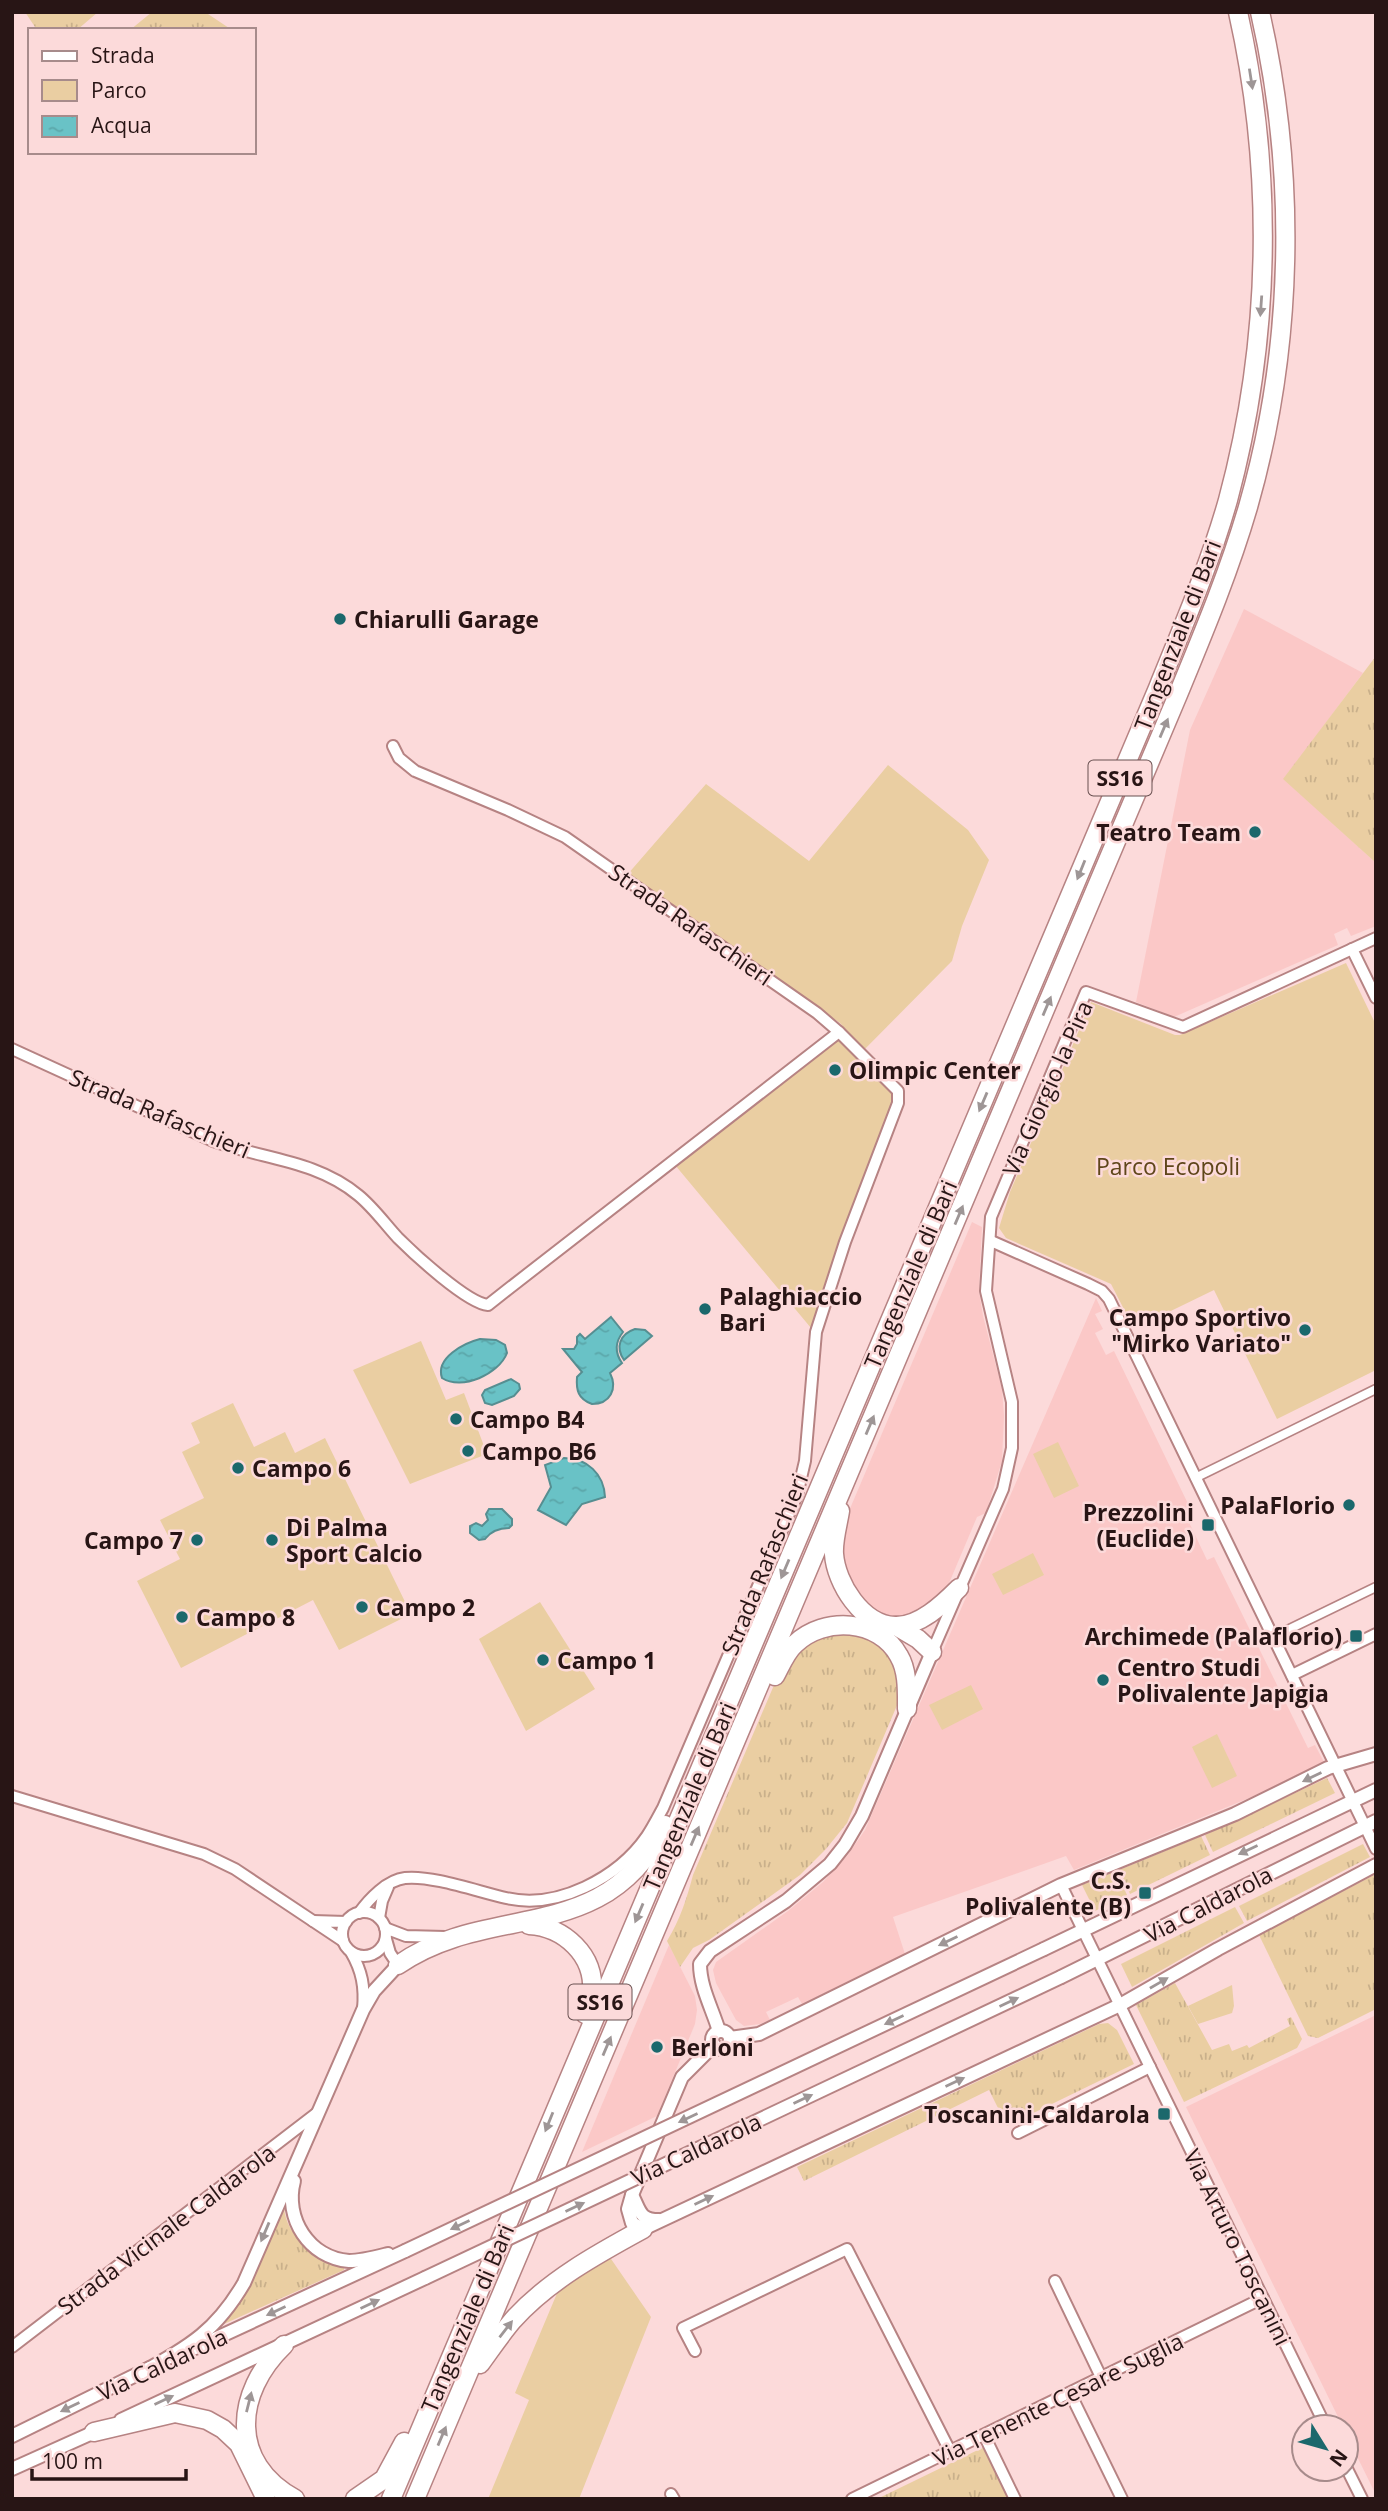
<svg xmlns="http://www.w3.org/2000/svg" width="1388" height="2511" viewBox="0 0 1388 2511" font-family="'Open Sans',sans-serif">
  <defs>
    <pattern id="grass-tufts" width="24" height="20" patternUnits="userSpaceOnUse" patternTransform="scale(1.75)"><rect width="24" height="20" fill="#eacea2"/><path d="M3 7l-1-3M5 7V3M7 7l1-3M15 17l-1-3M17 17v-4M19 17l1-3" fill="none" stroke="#c9b08b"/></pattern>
    <pattern id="water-ripples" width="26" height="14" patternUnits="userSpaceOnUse" patternTransform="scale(1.75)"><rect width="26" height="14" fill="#69c2c6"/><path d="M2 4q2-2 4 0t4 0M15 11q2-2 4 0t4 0" fill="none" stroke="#5ba6a9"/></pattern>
  </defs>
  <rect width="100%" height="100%" fill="#fcdada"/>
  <g fill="#fbc8c7">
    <polygon points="1244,609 1363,673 1284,779 1376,863 1376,926 1351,936 1347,928 1334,934 1338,945 1174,1017 1136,1002 1190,730"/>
    <polygon points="972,1222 982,1227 979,1291 983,1316 1002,1389 1004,1416 1002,1461 986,1513 977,1517 947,1588 917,1616 890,1619 871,1608 852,1590 841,1563 843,1525"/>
    <polygon points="1096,1298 1102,1311 1095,1314 1103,1329 1095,1333 1106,1355 1114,1351 1192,1512 1186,1516 1207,1560 1214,1557 1308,1748 1315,1745 1324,1762 1254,1796 1074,1870 1066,1856 893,1917 905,1954 802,2004 798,1997 766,2012 770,2020 760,2024 744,2026 736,2020 716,1983 713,1970 716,1962 788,1911 823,1882 847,1856 865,1830"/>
    <polygon points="669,1945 695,1996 697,2010 695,2024 657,2116 582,2152"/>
    <polygon points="1376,2015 1376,2495 1346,2434 1346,2427 1343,2427 1186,2107"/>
  </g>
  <g fill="url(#grass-tufts)">
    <polygon points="25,12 98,12 77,30 37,30"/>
    <polygon points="152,12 205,12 232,30 130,30"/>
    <polygon points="1376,656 1376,863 1283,779"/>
    <path d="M826 1632 870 1636 897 1661 900 1691 898 1703 847 1823 826 1849 800 1875 709 1940 693 1948 680 1967 667 1941C680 1920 687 1898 693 1875L780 1671 795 1651Z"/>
    <polygon points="1327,1778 1335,1793 1213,1852 1205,1835"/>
    <polygon points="1201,1836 1210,1855 1130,1894 1119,1870"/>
    <polygon points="1363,1844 1370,1857 1247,1921 1239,1906"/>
    <polygon points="1116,1871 1127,1895 1095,1911 1082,1885"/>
    <polygon points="1376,1874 1376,2009 1318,2038 1308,2036 1259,1935"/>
    <polygon points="1235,1907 1244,1923 1132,1987 1121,1964"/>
    <polygon points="1175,1983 1212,2050 1229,2044 1232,2051 1247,2045 1249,2048 1290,2026 1287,2019 1291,2017 1302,2039 1297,2048 1184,2102 1136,2005"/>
    <polygon points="1108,2023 1117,2030 1134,2064 1007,2126 989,2090 804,2181 797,2167 1099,2024"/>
    <path d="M284 2207C286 2238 317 2258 344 2267V2270L224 2324 281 2208Z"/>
    <polygon points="984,2447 1013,2499 877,2499"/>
  </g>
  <g fill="#eacea2">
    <polygon points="888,765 968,830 989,860 962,926 952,961 859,1055 898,1091 845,1242 812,1362 811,1328 675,1165 689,1151 847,1031 840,1023 627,875 706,784 809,861"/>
    <polygon points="1346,963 1376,1025 1376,1370 1277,1419 1214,1290 1142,1325 1130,1321 1111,1284 1006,1238 999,1228 1010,1192 1091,1002 1175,1035 1180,1035"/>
    <polygon points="421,1341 446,1400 464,1393 487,1454 410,1484 353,1370"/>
    <polygon points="233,1403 254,1447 285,1432 295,1453 325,1438 411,1614 339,1650 313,1600 181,1668 137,1581 180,1559 160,1520 204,1498 182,1452 200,1443 191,1423"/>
    <polygon points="1058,1442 1079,1486 1054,1498 1033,1454"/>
    <polygon points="1033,1553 1044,1575 1003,1595 992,1574"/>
    <polygon points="540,1602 595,1689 526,1731 479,1639"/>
    <polygon points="971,1685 983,1709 942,1730 929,1705"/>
    <polygon points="1217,1734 1237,1776 1212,1788 1192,1747"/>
    <polygon points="1232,1985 1234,2006 1232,2013 1198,2024 1188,2006"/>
    <polygon points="609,2256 651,2317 579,2499 488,2499 529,2400 515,2393 558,2291"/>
  </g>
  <g fill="url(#water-ripples)" stroke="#568e91" stroke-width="2">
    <path d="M611 1317 623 1332C615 1342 615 1353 622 1363L610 1373C618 1389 610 1404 592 1404 578 1399 576 1390 577 1377L582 1372 563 1349H574L577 1344V1337L580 1334 585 1339Z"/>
    <path d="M635 1329 645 1330 652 1336 624 1360C615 1347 620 1334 635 1329Z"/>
    <path d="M480 1339 496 1340 505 1345 507 1353C499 1374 462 1391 442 1378 435 1358 464 1343 480 1339Z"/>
    <polygon points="511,1379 519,1384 520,1389 514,1396 492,1405 485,1403 482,1395 485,1390"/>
    <path d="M564 1458C587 1458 604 1474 605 1497L582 1504 566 1525 538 1510 551 1487 545 1465Z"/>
    <path d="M489 1509H502L512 1519V1525L509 1528C499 1528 491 1531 485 1539L479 1540 470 1533V1526L476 1523 482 1526 488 1520 486 1514Z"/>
  </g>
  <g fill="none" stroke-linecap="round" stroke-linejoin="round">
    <defs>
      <g id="pedestrian">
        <polyline points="1195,1478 1376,1389"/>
        <polyline points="1273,1637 1376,1587"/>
      </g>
      <g id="minor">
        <polyline points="393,746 399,758 415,771 508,810 565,837 817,1013 839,1032"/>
        <polyline points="1352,949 1376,998"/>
        <path d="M12 1049 213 1141C262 1159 316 1160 358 1195 373 1207 385 1224 398 1238 414 1254 467 1303 488 1305L507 1290 839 1032 898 1091V1103L845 1242 816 1332 805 1461 797 1495 663 1808C658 1817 653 1827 647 1836 618 1878 557 1910 506 1898 479 1892 432 1875 405 1878 387 1880 369 1899 359 1913"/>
        <polyline points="991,1241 1088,1284 1102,1291 1109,1299 1376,1849"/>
        <polyline points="932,1652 1003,1489 1012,1448 1012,1402 986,1291 991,1217 1086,992 1183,1027 1376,938"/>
        <polyline points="1292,1675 1376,1634"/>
        <polyline points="12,1796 204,1854 235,1869 313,1921"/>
        <polyline points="1061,1885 1326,2427"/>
        <circle cx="364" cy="1934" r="22"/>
        <polyline points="379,1918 382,1901 388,1887"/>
        <polyline points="385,1928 406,1936 445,1937"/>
        <polyline points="386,1939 390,1953 398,1965"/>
        <polyline points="343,1941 313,1921 346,1922"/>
        <path d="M351 1952C362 1971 365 1987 363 2009"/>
        <polyline points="1018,2133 1150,2067"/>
        <polyline points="1055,2281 1101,2377"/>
        <polyline points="12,2347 317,2113"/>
        <polyline points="695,2351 683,2328 847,2249 950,2451"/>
        <polyline points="1070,2393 1122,2499"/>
        <polyline points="984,2435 1015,2499"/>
        <polyline points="1346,2467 1362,2499"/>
        <polyline points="671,2494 674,2499"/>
        <polyline points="852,2499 1263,2298"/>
      </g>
      <g id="tertiary">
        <polyline points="1044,1949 1376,1790"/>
        <polyline points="1061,1977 1376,1821"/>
        <circle cx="721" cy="2040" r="9"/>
        <path d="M719 2031C712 2008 700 1987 700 1964L710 1951 786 1901 830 1864 845 1845 862 1816 932 1652"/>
        <polyline points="730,2038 759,2034 1061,1885 1235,1814 1328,1768 1376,1754"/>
        <polyline points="714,2045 682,2077 632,2195 628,2209 632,2223 643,2229 1120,2005 1218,1949 1376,1865"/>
        <path d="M294 2181C284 2218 309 2258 349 2261 361 2261 376 2257 388 2254"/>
        <path d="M632 2195C640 2210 639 2220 659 2220"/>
        <polyline points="195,2348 405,2251"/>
        <path d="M143 2372C191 2345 216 2331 244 2283L363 2010 374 1991 398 1965"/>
        <polyline points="121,2420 425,2278"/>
        <polyline points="12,2436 150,2368"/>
        <polyline points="12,2469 101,2429"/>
      </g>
      <g id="trunk">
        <path d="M840 1511C838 1524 833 1540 834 1554 836 1583 862 1625 895 1626 919 1627 943 1604 959 1588"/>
        <polyline points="896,1626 918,1639 932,1652"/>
        <path d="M775 1676C781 1665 786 1652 795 1644 824 1616 879 1619 899 1656 908 1671 907 1692 907 1709"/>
        <path d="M529 1925C564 1927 595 1955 592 1992 591 1999 587 2007 585 2014"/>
        <path d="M398 1965C489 1901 606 1948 665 1825"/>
        <path d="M284 2345C234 2393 229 2463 295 2499"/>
        <path d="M480 2364C491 2349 501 2334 513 2320 548 2281 597 2254 643 2229"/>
        <polyline points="94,2432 175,2413 207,2420 223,2429 239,2444 266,2499"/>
        <polyline points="355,2499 384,2479 404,2442"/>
        <path d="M391 2499 1158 688C1183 626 1210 564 1228 500 1271 340 1274 173 1238 12"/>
        <path d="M415 2499 1177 697C1203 634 1229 572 1248 507 1294 347 1297 174 1260 12"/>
      </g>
    </defs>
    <use href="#pedestrian" stroke="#b68383" stroke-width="11"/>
    <use href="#minor" stroke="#b68383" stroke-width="14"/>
    <use href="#tertiary" stroke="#b68383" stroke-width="16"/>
    <use href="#trunk" stroke="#b68383" stroke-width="21"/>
    <use href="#pedestrian" stroke="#fff" stroke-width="8"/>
    <use href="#minor" stroke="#fff" stroke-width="10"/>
    <use href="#tertiary" stroke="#fff" stroke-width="12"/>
    <use href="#trunk" stroke="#fff" stroke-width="18"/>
    <defs>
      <g id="tertiary-bridge">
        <polyline points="405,2251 1044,1949"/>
        <polyline points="425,2278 1061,1977"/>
      </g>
    </defs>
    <use href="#tertiary-bridge" stroke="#b68383" stroke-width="16" stroke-linecap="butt"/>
    <use href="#tertiary-bridge" stroke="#fff" stroke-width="12"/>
  </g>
  <defs><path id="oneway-solid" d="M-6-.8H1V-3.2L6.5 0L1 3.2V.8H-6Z" transform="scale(1.75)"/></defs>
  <g fill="#9e9696">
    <use href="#oneway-solid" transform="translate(1251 79) rotate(81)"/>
    <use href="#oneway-solid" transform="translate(1261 306) rotate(94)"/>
    <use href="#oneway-solid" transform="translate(1164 728) rotate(-67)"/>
    <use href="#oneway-solid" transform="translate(1081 870) rotate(112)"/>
    <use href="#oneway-solid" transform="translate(1047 1006) rotate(-67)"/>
    <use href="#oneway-solid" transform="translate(983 1102) rotate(113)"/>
    <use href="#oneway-solid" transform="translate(959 1215) rotate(-67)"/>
    <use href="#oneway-solid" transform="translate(870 1425) rotate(-67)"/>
    <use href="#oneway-solid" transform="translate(785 1569) rotate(113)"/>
    <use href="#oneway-solid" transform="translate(1312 1777) rotate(154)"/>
    <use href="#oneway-solid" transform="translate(695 1836) rotate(-67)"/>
    <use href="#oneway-solid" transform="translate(1248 1850) rotate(155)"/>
    <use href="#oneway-solid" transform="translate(639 1913) rotate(113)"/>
    <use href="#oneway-solid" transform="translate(948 1941) rotate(154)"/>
    <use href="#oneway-solid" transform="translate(1159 1983) rotate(-30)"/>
    <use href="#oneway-solid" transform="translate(1009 2002) rotate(-25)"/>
    <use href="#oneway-solid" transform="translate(894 2020) rotate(155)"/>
    <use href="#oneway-solid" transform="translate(607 2046) rotate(-67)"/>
    <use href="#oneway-solid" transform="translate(955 2082) rotate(-25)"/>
    <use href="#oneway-solid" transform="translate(803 2099) rotate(-25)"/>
    <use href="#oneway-solid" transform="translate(688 2118) rotate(155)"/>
    <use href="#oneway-solid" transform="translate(549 2122) rotate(112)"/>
    <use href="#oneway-solid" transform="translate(704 2200) rotate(-25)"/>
    <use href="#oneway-solid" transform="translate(575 2207) rotate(-25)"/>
    <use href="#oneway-solid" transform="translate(460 2225) rotate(155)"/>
    <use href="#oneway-solid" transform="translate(265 2232) rotate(113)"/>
    <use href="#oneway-solid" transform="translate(370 2304) rotate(-25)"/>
    <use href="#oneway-solid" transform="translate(276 2311) rotate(155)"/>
    <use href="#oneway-solid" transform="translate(506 2329) rotate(-52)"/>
    <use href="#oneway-solid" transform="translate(164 2400) rotate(-25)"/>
    <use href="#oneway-solid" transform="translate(249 2402) rotate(-76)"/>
    <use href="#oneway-solid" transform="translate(70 2407) rotate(154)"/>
    <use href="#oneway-solid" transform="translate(442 2436) rotate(-67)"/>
  </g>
  <g fill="#1b686c" stroke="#fcdada" stroke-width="2.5">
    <circle cx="340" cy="619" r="7"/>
    <circle cx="1255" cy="832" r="7"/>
    <circle cx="835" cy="1070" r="7"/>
    <circle cx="705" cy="1309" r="7"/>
    <circle cx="1305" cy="1330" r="7"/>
    <circle cx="456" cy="1419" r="7"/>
    <circle cx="468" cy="1451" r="7"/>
    <circle cx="238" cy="1468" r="7"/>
    <circle cx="1349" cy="1505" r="7"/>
    <rect x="1201" y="1518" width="14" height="14" rx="3.5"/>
    <circle cx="197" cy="1540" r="7"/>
    <circle cx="272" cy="1540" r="7"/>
    <circle cx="362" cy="1607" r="7"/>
    <circle cx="182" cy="1617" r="7"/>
    <rect x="1349" y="1629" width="14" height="14" rx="3.5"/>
    <circle cx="543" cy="1660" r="7"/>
    <circle cx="1103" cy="1680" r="7"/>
    <rect x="1138" y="1886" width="14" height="14" rx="3.5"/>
    <circle cx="657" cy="2047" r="7"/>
    <rect x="1157" y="2107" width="14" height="14" rx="3.5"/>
  </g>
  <g text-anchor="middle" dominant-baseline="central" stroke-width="5" stroke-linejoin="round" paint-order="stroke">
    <g fill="#fcdada" stroke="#685050" stroke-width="2">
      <rect x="1088.5" y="760.5" width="63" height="35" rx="5"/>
      <rect x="568.5" y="1984.5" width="63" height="35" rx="5"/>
    </g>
    <g font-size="21" font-weight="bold" fill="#281515">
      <text x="1120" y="778">SS16</text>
      <text x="600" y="2002">SS16</text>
    </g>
    <g font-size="23" font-weight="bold" fill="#281515" stroke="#fcdada" text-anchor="start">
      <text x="354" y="619">Chiarulli Garage</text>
      <text x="1241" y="832" text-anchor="end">Teatro Team</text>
      <text x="849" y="1070">Olimpic Center</text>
      <text x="719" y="1296">Palaghiaccio<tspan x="719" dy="26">Bari</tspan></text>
      <text x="1291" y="1317" text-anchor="end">Campo Sportivo<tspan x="1291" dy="26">"Mirko Variato"</tspan></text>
      <text x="470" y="1419">Campo B4</text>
      <text x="482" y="1451">Campo B6</text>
      <text x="252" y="1468">Campo 6</text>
      <text x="1335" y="1505" text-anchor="end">PalaFlorio</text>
      <text x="1194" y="1512" text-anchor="end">Prezzolini<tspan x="1194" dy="26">(Euclide)</tspan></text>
      <text x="286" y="1527">Di Palma<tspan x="286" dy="26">Sport Calcio</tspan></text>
      <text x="183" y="1540" text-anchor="end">Campo 7</text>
      <text x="376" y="1607">Campo 2</text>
      <text x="196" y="1617">Campo 8</text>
      <text x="1342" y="1636" text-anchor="end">Archimede (Palaflorio)</text>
      <text x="557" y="1660">Campo 1</text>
      <text x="1117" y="1667">Centro Studi<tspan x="1117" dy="26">Polivalente Japigia</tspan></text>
      <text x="1131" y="1880" text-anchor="end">C.S.<tspan x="1131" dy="26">Polivalente (B)</tspan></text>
      <text x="671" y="2047">Berloni</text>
      <text x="1150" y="2114" text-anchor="end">Toscanini-Caldarola</text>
    </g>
    <g font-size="23" fill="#281515" stroke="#fcdada">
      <text transform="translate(1177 635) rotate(-69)">Tangenziale di Bari</text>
      <text transform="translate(691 924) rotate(35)">Strada Rafaschieri</text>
      <text transform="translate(1047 1088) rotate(-66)">Via Giorgio la Pira</text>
      <text transform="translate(160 1113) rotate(23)">Strada Rafaschieri</text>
      <text transform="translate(910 1274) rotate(-67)">Tangenziale di Bari</text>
      <text transform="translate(764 1564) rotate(-68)">Strada Rafaschieri</text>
      <text transform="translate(689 1796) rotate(-67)">Tangenziale di Bari</text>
      <text transform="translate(1208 1904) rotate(-27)">Via Caldarola</text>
      <text transform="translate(696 2149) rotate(-25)">Via Caldarola</text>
      <text transform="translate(166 2229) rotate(-37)">Strada Vicinale Caldarola</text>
      <text transform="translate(1238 2247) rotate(64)">Via Arturo Toscanini</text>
      <text transform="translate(467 2318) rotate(-67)">Tangenziale di Bari</text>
      <text transform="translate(162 2364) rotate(-25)">Via Caldarola</text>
      <text transform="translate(1058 2399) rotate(-26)">Via Tenente Cesare Suglia</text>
    </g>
    <g font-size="23" fill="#5f461a" stroke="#fcdada">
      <text x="1168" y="1166">Parco Ecopoli</text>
    </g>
  </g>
  <rect width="1388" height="2511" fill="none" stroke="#281515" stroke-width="28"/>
  <rect x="28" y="28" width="228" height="126" fill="#fcdada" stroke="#a78b8b" stroke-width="2"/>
  <rect x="42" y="51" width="35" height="10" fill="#ffffff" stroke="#a78b8b" stroke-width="2"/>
  <text x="91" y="63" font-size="21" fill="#281515">Strada</text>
  <rect x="42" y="80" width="35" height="21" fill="#eacea2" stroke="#a78b8b" stroke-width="2"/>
  <text x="91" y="98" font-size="21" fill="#281515">Parco</text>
  <rect x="42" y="116" width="35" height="21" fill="url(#water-ripples)" stroke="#a78b8b" stroke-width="2"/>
  <text x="91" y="133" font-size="21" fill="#281515">Acqua</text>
  <g transform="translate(1325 2448) rotate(127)"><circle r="33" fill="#fcdada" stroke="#a78b8b" stroke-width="2"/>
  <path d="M0-5L12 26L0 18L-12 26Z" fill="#1b686c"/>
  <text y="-10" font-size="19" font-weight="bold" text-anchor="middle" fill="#281515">N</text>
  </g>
  <path d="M32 2469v10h154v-10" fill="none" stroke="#281515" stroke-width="3.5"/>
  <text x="42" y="2469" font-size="21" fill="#281515" stroke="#fcdada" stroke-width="5" paint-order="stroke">100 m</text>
</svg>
